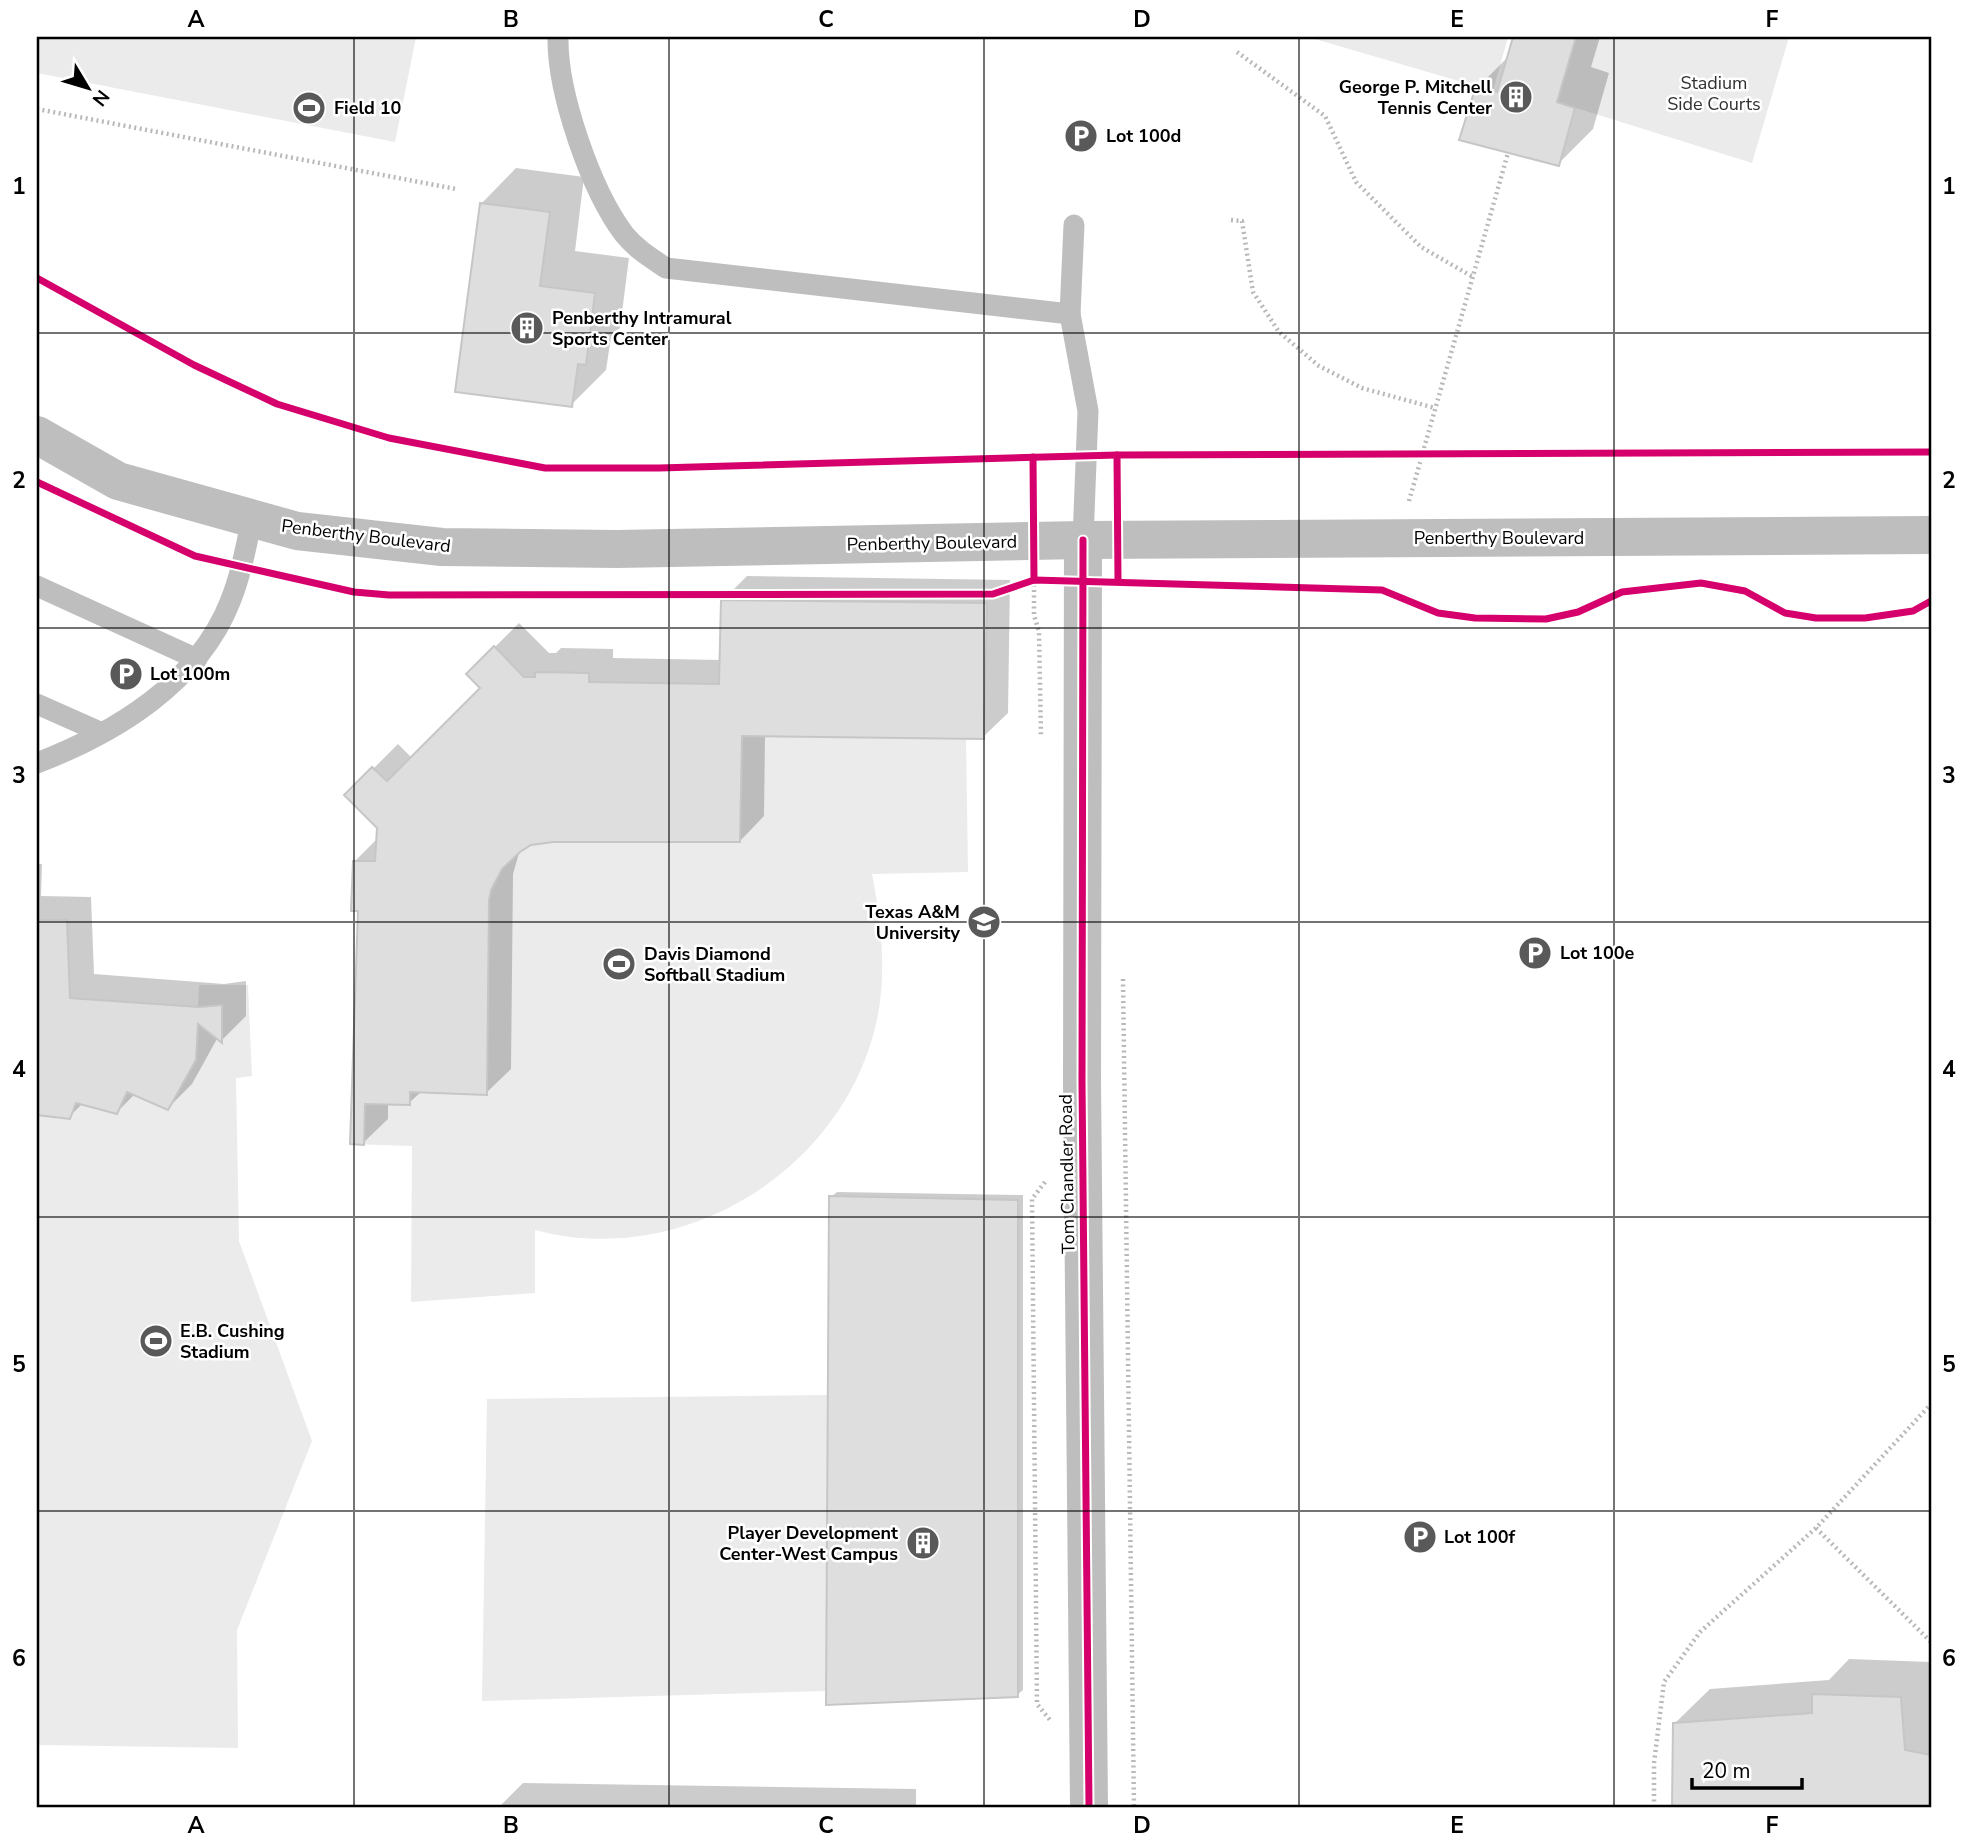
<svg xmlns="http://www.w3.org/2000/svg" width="1968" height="1844" viewBox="0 0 1968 1844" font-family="'Nunito Sans',sans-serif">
  <rect width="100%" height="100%" fill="#fff"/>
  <g fill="#ebebeb">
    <polygon points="37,37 416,37 395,142 37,73"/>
    <polygon points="1308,37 1508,37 1493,91"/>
    <polygon points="1576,37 1789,37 1752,163 1557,102"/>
    <path d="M721 600 987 603 966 739 968 872 872 874C882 926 888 980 874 1032 836 1175 679 1269 535 1230V1293L411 1302 412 1146 350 1144 358 912 351 911 353 861 375 860 377 828 344 795 372 767 387 781 479 689 466 674 494 646 524 677H535V672L589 673 590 682 719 684Z"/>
    <polygon points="37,920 67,920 70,998 198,1007 199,985 248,985 252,1076 236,1078 239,1241 312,1441 237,1630 238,1748 37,1745"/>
    <polygon points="828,1395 826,1691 482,1701 487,1399"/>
  </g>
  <g fill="#0003">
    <polygon points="1515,37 1600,37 1591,67 1609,73 1593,129 1558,164 1478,87 1510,55"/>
    <polygon points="516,168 584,177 575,251 629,258 620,328 611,337 606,370 571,405 481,204"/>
    <polygon points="747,576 1010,580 1008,713 983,737 765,735 764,816 740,841 553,840 531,844 519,853 513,874 511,1069 486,1093 422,1091 409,1103 388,1103 388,1119 363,1143 360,910 355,861 378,838 378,828 347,795 398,744 412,758 482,688 468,674 519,623 549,653 556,653 561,648 613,649 613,658 721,660 722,601"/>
    <polygon points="37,864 42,864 41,896 91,897 94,974 224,984 246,981 246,1016 222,1040 218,1037 192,1084 168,1108 135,1094 117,1112 83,1103 69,1117 37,1113"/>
    <polygon points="837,1192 1023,1195 1023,1690 1017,1695 831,1197"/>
    <polygon points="1849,1659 1931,1662 1931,1807 1674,1807 1674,1724 1710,1689 1829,1680"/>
    <polygon points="523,1783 916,1789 916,1807 499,1807"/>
  </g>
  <g fill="#dedede" stroke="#c6c6c6" stroke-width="2">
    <polygon points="1513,37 1576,37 1557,102 1575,108 1559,166 1459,140 1476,86 1497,92"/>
    <polygon points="480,203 550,212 540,286 595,293 586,365 578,364 572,407 455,392"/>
    <polygon points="721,600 987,603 984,739 742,736 740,842 553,842 531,845 520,852 502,869 491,890 489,900 487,1095 410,1092 410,1105 365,1104 364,1145 350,1144 358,911 351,911 353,861 375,861 377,828 344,795 372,767 387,781 480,688 466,674 494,646 524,677 535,677 535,672 589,673 589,682 719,684"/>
    <polygon points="37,920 67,920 70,998 199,1007 222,1005 222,1043 198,1024 196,1060 168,1110 127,1092 117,1114 76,1103 70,1119 37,1115"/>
    <polygon points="829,1196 1018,1200 1018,1697 826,1705"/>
    <polygon points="1812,1694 1901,1697 1905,1750 1931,1755 1931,1807 1672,1807 1673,1723 1812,1713"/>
  </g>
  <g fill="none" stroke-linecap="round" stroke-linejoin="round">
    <g stroke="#b9b9b9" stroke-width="4.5" stroke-dasharray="2 3.5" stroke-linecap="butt">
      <polyline points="1237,52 1325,116 1356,182 1421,247 1473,277"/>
      <polyline points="37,109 456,189"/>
      <polyline points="1231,220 1242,221 1253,292 1279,332 1319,366 1362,388 1435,408"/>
      <polyline points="1118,482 1118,504"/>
      <polyline points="1409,501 1508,153"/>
      <polyline points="1033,504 1033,457"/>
      <polyline points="1034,579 1034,615 1039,632 1041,737"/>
      <polyline points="1123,979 1134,1807"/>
      <polyline points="1045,1182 1032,1199 1037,1704 1050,1720"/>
      <polyline points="1816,1528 1931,1642"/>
      <polyline points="1654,1807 1654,1763 1664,1682 1700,1632 1816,1528 1931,1404"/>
    </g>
    <g stroke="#bebebe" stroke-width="21">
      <path d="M558 37C557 93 591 190 624 234 636 249 651 258 666 268L1070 314"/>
      <polyline points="1074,225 1070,314 1088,411 1083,540"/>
      <polyline points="37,586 197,659"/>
      <polyline points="37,704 100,732"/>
      <path d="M37 763C115 733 198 683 230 602 241 575 246 547 252 518"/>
    </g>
    <g stroke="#bebebe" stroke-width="38">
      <polyline points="37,435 118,481 297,531 442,547 617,549 1083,540 1931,535"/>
      <polyline points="1083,540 1082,1082 1089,1807"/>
    </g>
    <defs>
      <g id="cycleway">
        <polyline points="37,278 194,365 277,404 389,438 545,468 659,468 1117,455 1931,452"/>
        <polyline points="1117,455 1118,581"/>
        <polyline points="1033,457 1034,580"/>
        <polyline points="37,482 195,556 354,592 389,595 993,594 1034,580 1382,590 1438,613 1475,618 1546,619 1578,612 1622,592 1701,583 1745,591 1785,613 1816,618 1865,618 1913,611 1931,601"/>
        <polyline points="1083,540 1082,1082 1089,1807"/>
      </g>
    </defs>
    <use href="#cycleway" stroke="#fff" stroke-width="11"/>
    <use href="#cycleway" stroke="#d6006c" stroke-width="7"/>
  </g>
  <path fill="none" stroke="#000" stroke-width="2" stroke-opacity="0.55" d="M354 37V1807M669 37V1807M984 37V1807M1299 37V1807M1614 37V1807M37 333H1931M37 628H1931M37 922H1931M37 1217H1931M37 1511H1931"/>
  <defs>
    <symbol id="building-disc" viewBox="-11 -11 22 22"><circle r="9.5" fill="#595959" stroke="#fff"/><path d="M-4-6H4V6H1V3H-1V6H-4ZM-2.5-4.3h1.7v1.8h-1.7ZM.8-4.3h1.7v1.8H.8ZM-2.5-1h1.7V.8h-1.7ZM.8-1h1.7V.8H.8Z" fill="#fff"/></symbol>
    <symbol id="stadium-disc" viewBox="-11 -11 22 22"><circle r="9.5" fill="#595959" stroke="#fff"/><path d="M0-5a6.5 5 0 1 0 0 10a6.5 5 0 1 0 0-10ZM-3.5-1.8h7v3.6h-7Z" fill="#fff"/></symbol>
    <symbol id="parking-disc" viewBox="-11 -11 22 22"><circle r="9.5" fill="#595959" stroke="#fff"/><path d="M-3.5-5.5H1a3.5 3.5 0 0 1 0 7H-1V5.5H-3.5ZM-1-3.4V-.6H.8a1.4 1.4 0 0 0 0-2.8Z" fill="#fff"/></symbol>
    <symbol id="university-disc" viewBox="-11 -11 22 22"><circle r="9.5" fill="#595959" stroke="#fff"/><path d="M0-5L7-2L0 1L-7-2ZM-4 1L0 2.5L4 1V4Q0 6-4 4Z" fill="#fff"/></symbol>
  </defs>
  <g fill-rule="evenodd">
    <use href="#building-disc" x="1497" y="78" width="38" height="38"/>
    <use href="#stadium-disc" x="290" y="89" width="38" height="38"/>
    <use href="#parking-disc" x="1062" y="117" width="38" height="38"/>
    <use href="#building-disc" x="508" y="309" width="38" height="38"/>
    <use href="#parking-disc" x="107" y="655" width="38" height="38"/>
    <use href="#university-disc" x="965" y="903" width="38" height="38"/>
    <use href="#parking-disc" x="1516" y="934" width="38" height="38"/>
    <use href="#stadium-disc" x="600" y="945" width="38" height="38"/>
    <use href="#stadium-disc" x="137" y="1322" width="38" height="38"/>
    <use href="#parking-disc" x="1401" y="1518" width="38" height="38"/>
    <use href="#building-disc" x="904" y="1524" width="38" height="38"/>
  </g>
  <g text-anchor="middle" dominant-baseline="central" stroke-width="5" stroke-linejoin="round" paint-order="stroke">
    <g font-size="18" fill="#313131" stroke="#fff">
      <text x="1714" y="83">Stadium<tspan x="1714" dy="21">Side Courts</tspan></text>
    </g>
    <g font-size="18" font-weight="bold" fill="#000" stroke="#fff" text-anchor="start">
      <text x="1492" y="87" text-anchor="end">George P. Mitchell<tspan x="1492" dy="21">Tennis Center</tspan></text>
      <text x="334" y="108">Field 10</text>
      <text x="1106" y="136">Lot 100d</text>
      <text x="552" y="318">Penberthy Intramural<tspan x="552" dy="21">Sports Center</tspan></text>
      <text x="150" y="674">Lot 100m</text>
      <text x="960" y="912" text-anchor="end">Texas A&amp;M<tspan x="960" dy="21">University</tspan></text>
      <text x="1560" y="953">Lot 100e</text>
      <text x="644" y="954">Davis Diamond<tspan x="644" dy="21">Softball Stadium</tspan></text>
      <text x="180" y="1331">E.B. Cushing<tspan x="180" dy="21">Stadium</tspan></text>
      <text x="898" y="1533" text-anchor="end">Player Development<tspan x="898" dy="21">Center-West Campus</tspan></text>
      <text x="1444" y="1537">Lot 100f</text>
    </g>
    <g font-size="18" fill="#000" stroke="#fff">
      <text transform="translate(366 536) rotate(7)">Penberthy Boulevard</text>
      <text x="1499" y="538">Penberthy Boulevard</text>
      <text transform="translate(932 543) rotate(-1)">Penberthy Boulevard</text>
      <text transform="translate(1067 1174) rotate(-91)">Tom Chandler Road</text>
    </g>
  </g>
  <rect width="1968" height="1844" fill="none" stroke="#ffffff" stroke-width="77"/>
  <g transform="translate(88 88) rotate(128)" stroke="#ffffff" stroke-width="5" paint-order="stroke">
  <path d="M0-5L12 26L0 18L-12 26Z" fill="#000000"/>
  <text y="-10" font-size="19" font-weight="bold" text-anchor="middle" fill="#000000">N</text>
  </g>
  <path d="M1692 1778v10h110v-10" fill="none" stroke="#000000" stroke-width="3.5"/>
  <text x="1702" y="1778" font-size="21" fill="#000000" stroke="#ffffff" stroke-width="5" paint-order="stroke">20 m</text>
  <rect x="38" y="38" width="1892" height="1768" fill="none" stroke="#000" stroke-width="2.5"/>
  <g font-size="23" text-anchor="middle" font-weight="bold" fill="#000">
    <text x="196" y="27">A</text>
    <text x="511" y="27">B</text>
    <text x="826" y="27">C</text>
    <text x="1142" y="27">D</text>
    <text x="1457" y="27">E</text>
    <text x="1772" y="27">F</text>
    <text x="19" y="194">1</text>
    <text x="1949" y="194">1</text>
    <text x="19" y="488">2</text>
    <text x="1949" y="488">2</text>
    <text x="19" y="783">3</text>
    <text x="1949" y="783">3</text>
    <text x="19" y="1077">4</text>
    <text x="1949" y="1077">4</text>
    <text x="19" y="1372">5</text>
    <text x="1949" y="1372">5</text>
    <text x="19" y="1666">6</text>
    <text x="1949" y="1666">6</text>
    <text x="196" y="1833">A</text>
    <text x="511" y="1833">B</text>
    <text x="826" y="1833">C</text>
    <text x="1142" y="1833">D</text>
    <text x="1457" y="1833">E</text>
    <text x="1772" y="1833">F</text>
  </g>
</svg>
